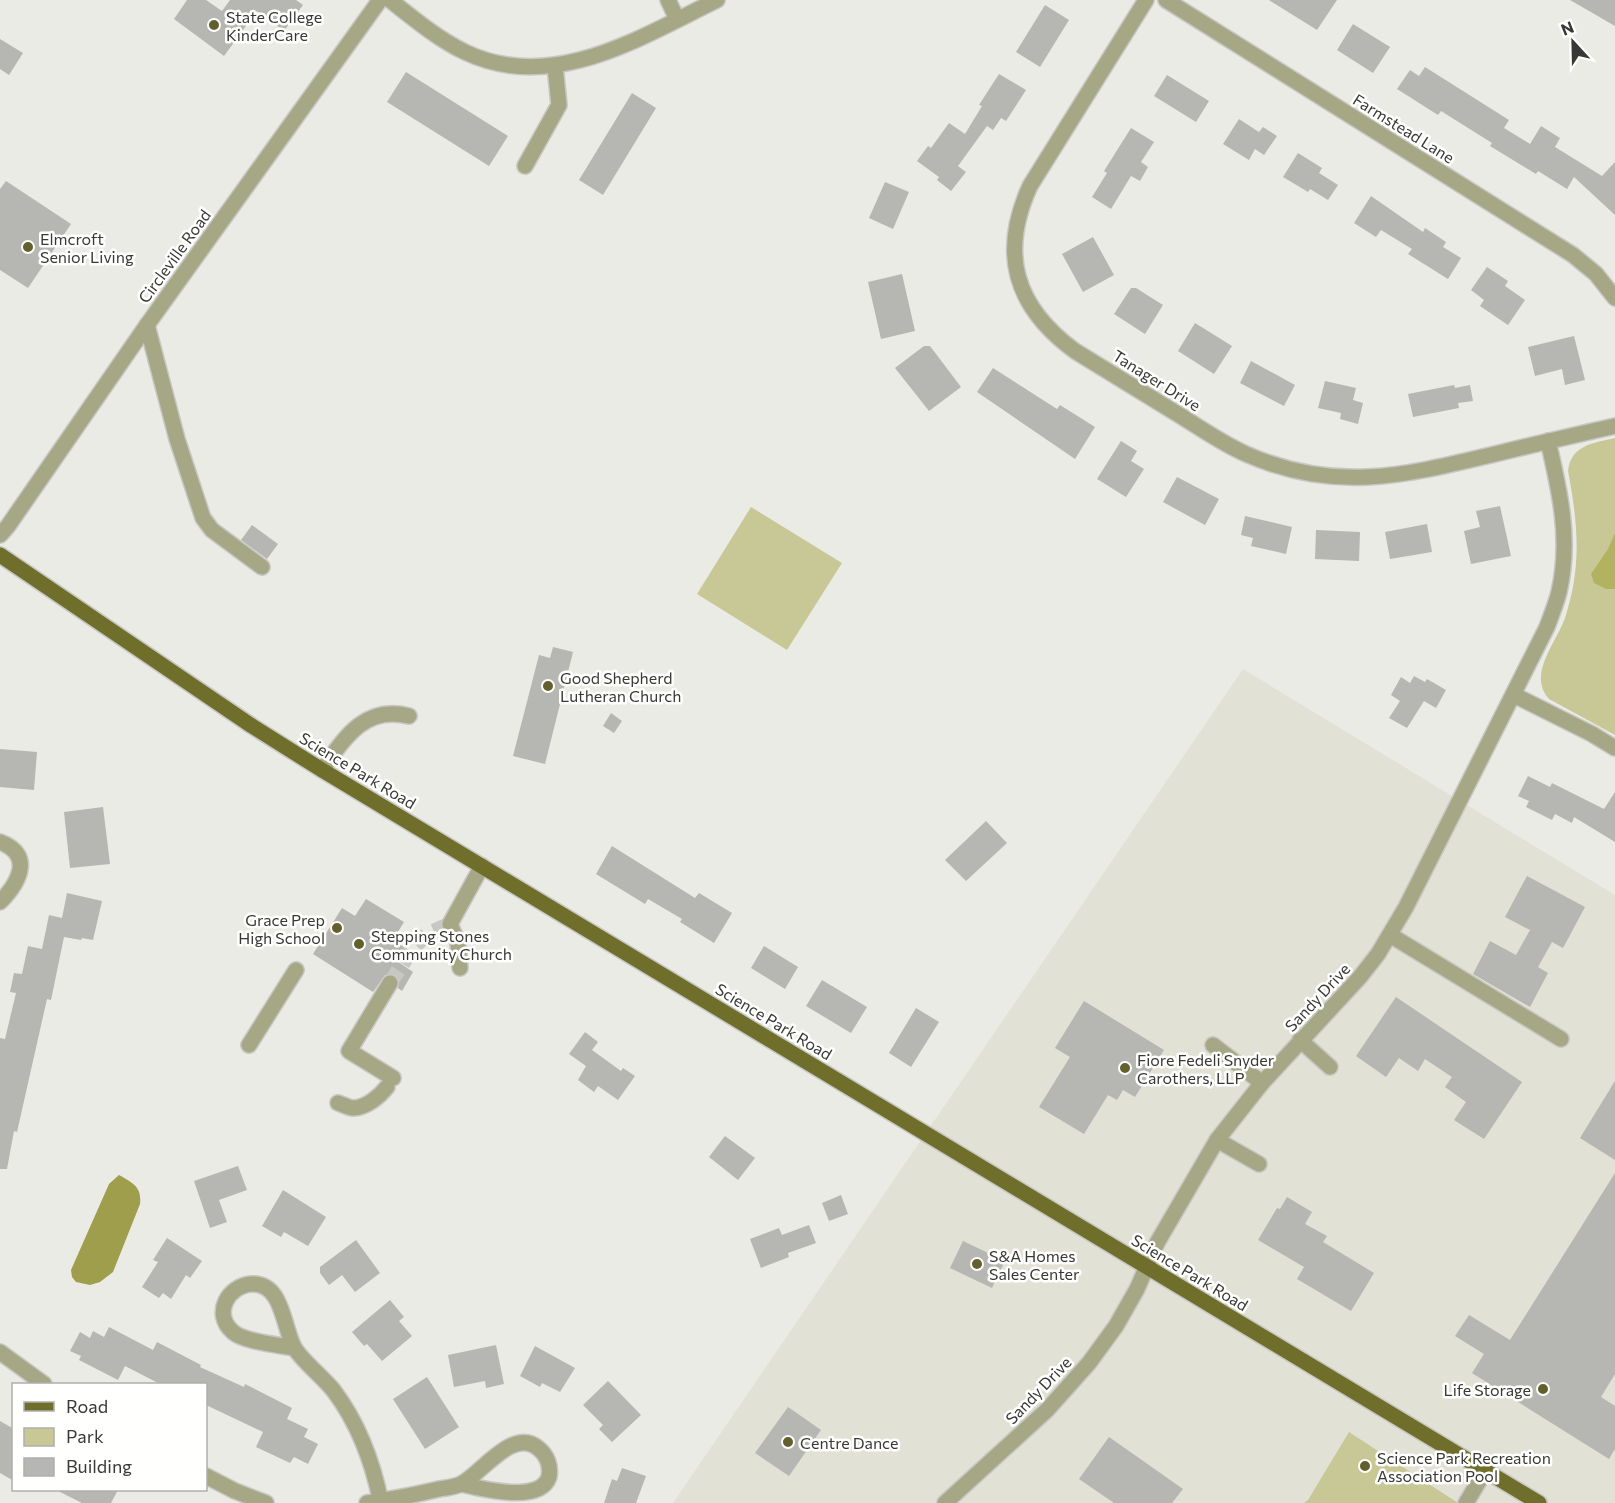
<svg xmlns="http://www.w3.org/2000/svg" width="1615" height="1503" viewBox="0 0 1615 1503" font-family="Commissioner,sans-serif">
  <rect width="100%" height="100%" fill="#ebebe6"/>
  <polygon fill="#e1e1d5" points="1243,669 1615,895 1615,1503 673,1503"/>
  <g fill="#c8c897">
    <path d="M1615 438V735L1549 699C1527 675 1556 643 1565 618 1582 566 1578 524 1568 471 1571 445 1593 443 1615 438Z"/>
    <polygon points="751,507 842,563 787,650 697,594"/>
    <polygon points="1349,1432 1458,1503 1304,1503 1308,1500"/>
  </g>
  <polygon fill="#b2b261" points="1615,533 1615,589 1606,589 1594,583 1591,574 1608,549"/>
  <path fill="#9e9e4c" d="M119 1175C133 1183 142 1187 140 1204L113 1272 100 1282 90 1285 76 1282 72 1277 71 1270 109 1184Z"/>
  <g fill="#b6b6b2">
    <polygon points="187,0 206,0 222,11 230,0 296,0 303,5 284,31 257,11 224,56 174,19"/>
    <polygon points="1269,0 1337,0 1317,30"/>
    <polygon points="1570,0 1615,0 1615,26"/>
    <polygon points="1045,5 1069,20 1040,67 1016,52"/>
    <polygon points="1353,24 1390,47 1373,73 1337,50"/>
    <polygon points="0,39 23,53 9,75 0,69"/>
    <polygon points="1425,67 1509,120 1504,128 1530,144 1541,126 1560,138 1555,147 1602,176 1615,162 1615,215 1574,177 1567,189 1538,171 1536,174 1490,146 1492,143 1441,111 1438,115 1397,89 1410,70 1419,76"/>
    <polygon points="406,72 508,136 489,166 387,102"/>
    <polygon points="999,74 1026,90 1006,121 1001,118 993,130 987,126 958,166 966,172 951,191 937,180 939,177 917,161 928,146 931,148 949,123 965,134 982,106 979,105"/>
    <polygon points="1167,75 1209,101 1196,122 1154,96"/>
    <polygon points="632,93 656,108 603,195 579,180"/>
    <polygon points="1239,119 1259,132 1263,127 1277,136 1264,155 1255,149 1249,160 1223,144"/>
    <polygon points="1131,128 1154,142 1141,162 1148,167 1140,181 1131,176 1111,209 1092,197 1107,173 1104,171"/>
    <polygon points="1298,153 1322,168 1319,173 1338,185 1328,200 1310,189 1308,192 1283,177"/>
    <polygon points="6,181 71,224 28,288 0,270 0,189"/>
    <polygon points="885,182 909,192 893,229 869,218"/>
    <polygon points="1371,196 1423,232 1425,228 1446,242 1443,247 1461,258 1448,279 1408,254 1412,249 1381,230 1376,237 1354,223"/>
    <polygon points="1093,237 1114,275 1083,292 1062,254"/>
    <polygon points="1487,267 1508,281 1505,286 1525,300 1508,325 1480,306 1484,300 1471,290"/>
    <polygon points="902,274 915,331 881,339 868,282"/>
    <polygon points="1131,288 1136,288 1163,305 1145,334 1114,314"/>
    <polygon points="1195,323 1232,346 1214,374 1178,351"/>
    <polygon points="1574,336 1585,380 1565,385 1562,369 1535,376 1528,347"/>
    <polygon points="924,346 930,346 961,387 929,411 895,368"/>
    <polygon points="1251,361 1295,385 1284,406 1240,383"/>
    <polygon points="993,368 1057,409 1060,405 1095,427 1075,459 977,392"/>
    <polygon points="1325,381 1356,388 1353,400 1363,403 1358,424 1340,419 1341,413 1318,408"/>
    <polygon points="1454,385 1455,388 1470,385 1473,401 1458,403 1459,408 1413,417 1408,394"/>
    <polygon points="1121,441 1137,451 1131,461 1144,469 1126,497 1097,479"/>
    <polygon points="1177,477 1219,499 1205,525 1163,502"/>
    <polygon points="1500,506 1511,556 1471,564 1464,531 1480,527 1476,511"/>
    <polygon points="1245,516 1292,527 1286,554 1251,546 1253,538 1241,535"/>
    <polygon points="1427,524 1432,552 1390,559 1385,532"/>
    <polygon points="252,525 278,544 267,559 241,540"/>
    <polygon points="1316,530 1360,532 1359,561 1315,559"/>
    <polygon points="553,647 573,652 545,764 513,756 539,655 550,658"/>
    <polygon points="1414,676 1425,682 1427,679 1446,690 1436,708 1424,701 1407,728 1389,718 1400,701 1391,695 1401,677 1410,683"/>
    <polygon points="611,713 622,721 614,733 603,726"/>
    <polygon points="0,749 37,752 34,790 0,787"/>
    <polygon points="1528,776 1550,787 1552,783 1604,809 1615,792 1615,842 1574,817 1572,823 1555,814 1552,820 1526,807 1529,801 1518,796"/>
    <polygon points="103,807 110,864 70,868 64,812"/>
    <polygon points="986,821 1007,843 966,881 945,860"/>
    <polygon points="612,846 695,898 699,893 732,913 714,943 680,922 682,919 648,899 645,904 596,874"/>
    <polygon points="1527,876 1585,907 1563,948 1552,942 1538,967 1548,973 1530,1007 1473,974 1490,941 1516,955 1530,930 1505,917"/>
    <polygon points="67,893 102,901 93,940 82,938 81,940 64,937 51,1000 47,999 17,1132 14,1131 7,1169 0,1169 0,1038 5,1039 16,993 10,992 14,973 22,974 28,946 42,949 49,915 62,918"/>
    <polygon points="366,899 404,922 393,940 405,948 397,961 413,972 402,991 398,988 399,979 394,974 385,975 373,992 313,954 342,908 355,916"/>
    <polygon points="764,946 798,967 785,989 751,968"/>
    <polygon points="822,980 867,1007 851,1033 806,1006"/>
    <polygon points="1396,997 1522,1082 1484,1139 1454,1120 1466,1102 1445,1087 1452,1077 1425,1059 1418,1071 1399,1058 1386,1077 1356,1056"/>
    <polygon points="1084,1001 1164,1050 1135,1097 1123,1090 1117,1100 1108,1095 1084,1134 1039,1107 1070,1057 1055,1048"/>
    <polygon points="916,1008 939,1022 911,1067 889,1053"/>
    <polygon points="585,1032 598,1042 592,1050 621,1071 623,1068 635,1076 618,1100 598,1086 594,1092 578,1080 586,1066 569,1054"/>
    <polygon points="1615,1081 1615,1160 1580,1138"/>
    <polygon points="725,1136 755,1158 738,1180 709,1157"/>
    <polygon points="238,1166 247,1190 219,1200 227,1222 210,1228 194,1181"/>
    <polygon points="1615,1173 1615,1374 1601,1397 1615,1406 1615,1449 1609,1459 1472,1373 1484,1354 1455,1336 1469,1315 1510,1340"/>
    <polygon points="283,1190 326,1217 308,1246 284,1232 281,1237 262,1226"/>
    <polygon points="841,1195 848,1214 829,1221 822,1203"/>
    <polygon points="1287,1197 1312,1212 1305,1224 1327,1236 1323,1242 1374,1273 1351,1311 1297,1279 1304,1267 1258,1240 1277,1208 1280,1209"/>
    <polygon points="809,1225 816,1243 788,1253 789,1257 761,1268 750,1239 779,1228 782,1235"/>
    <polygon points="167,1238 202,1261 190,1278 186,1275 171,1299 163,1293 159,1298 142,1287 158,1262 153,1260"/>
    <polygon points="356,1240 380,1273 355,1292 342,1275 329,1285 320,1273 320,1267"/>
    <polygon points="963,1241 1005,1261 992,1288 950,1268"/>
    <polygon points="390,1300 404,1317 399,1321 412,1336 382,1361 367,1344 364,1346 352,1332"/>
    <polygon points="109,1327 153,1350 157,1342 201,1365 200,1367 244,1387 245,1384 292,1408 287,1419 308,1429 304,1437 318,1444 308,1464 294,1457 290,1463 256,1447 263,1432 206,1405 206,1384 160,1384 125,1366 118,1380 79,1360 81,1356 70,1351 80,1332 90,1338 93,1331 104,1337"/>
    <polygon points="496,1345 504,1384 486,1388 485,1381 454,1387 448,1355"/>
    <polygon points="535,1346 575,1368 560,1392 542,1383 540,1387 520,1376"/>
    <polygon points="427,1377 459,1427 425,1449 393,1399"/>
    <polygon points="608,1381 641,1415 612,1442 599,1429 603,1425 583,1405"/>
    <polygon points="788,1407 821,1430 789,1476 755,1453"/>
    <polygon points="0,1421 14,1429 14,1481 0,1473"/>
    <polygon points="1109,1437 1183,1489 1172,1503 1114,1503 1079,1479"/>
    <polygon points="622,1468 646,1476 636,1503 604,1503 612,1479 617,1481"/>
    <polygon points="56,1490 118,1490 111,1503 82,1503"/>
  </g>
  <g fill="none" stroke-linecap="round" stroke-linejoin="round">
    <polyline stroke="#c7c7c3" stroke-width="15" stroke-dasharray="15 8" stroke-linecap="butt" points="390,983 413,948 427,934 450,924"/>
    <defs>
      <g id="minor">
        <path d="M390 0C414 19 438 39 465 52 552 94 641 37 717 0"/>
        <polyline points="668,0 677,19"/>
        <path d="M1146 0 1030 186C999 254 1015 307 1075 351 1108 371 1142 392 1176 413 1199 427 1221 443 1246 454 1334 493 1403 476 1491 455 1532 445 1574 435 1615 426"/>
        <polyline points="1166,0 1573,255 1596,274 1615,298"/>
        <polyline points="525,166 559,105 555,66"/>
        <polyline points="147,325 177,439 203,518 212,530 262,567"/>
        <polyline points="0,535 8,526 147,325 380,0"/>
        <polyline points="1514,695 1592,734 1615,748"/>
        <path d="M322 770C345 737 365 705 409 716"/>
        <path d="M0 842C35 855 18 884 0 902"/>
        <polyline points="1390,935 1561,1039"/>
        <polyline points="460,968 458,943 450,924 482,866"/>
        <polyline points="390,983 349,1051 393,1078"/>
        <polyline points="1300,1040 1330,1067"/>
        <polyline points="249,1045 296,970"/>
        <polyline points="1213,1045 1262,1083"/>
        <path d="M338 1103C342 1104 349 1108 353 1108 366 1108 380 1096 387 1087"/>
        <polyline points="1217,1140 1259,1164"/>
        <path d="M294 1348C280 1345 244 1342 233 1332 212 1314 228 1285 252 1284 283 1283 283 1327 294 1347 300 1359 324 1378 334 1391 358 1423 373 1463 381 1503"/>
        <polyline points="0,1352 44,1384"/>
        <polyline points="206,1476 235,1491 266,1503"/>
        <path d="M367 1503C391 1499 415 1495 439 1489 446 1488 455 1487 461 1484 482 1473 513 1427 538 1448 547 1455 551 1466 549 1477 540 1503 486 1490 461 1484"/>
        <path d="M945 1503 1047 1410 1089 1363 1116 1326 1137 1289 1157 1243 1217 1140 1262 1083 1360 977 1378 954 1406 907 1547 627C1551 616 1556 604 1559 592 1571 540 1560 492 1548 441"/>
        <polyline points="1466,1503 1485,1471"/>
      </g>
      <polyline id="major" points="0,555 252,726 322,770 1539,1503"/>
    </defs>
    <use href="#minor" stroke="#c7c7c3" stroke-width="18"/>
    <use href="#major" stroke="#c7c7c3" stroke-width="18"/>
    <use href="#minor" stroke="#a6a785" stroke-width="15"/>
    <use href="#major" stroke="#6f6e2b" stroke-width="15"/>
  </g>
  <g fill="#62612e" stroke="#fffffe" stroke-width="2">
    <circle cx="214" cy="25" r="6"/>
    <circle cx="28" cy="247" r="6"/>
    <circle cx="548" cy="686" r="6"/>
    <circle cx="337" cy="928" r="6"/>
    <circle cx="359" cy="944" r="6"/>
    <circle cx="1125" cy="1068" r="6"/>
    <circle cx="977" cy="1264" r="6"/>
    <circle cx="1543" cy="1389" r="6"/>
    <circle cx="788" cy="1442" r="6"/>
    <circle cx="1365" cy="1466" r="6"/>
  </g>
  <g text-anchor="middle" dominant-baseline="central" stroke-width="5" stroke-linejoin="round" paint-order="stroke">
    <g font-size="16" fill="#383836" stroke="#fffffe" text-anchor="start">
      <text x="226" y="16">State College<tspan x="226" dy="18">KinderCare</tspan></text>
      <text x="40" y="238">Elmcroft<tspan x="40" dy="18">Senior Living</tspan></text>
      <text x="560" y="677">Good Shepherd<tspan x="560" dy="18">Lutheran Church</tspan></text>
      <text x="325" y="919" text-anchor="end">Grace Prep<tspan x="325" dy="18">High School</tspan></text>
      <text x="371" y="935">Stepping Stones<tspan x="371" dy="18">Community Church</tspan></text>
      <text x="1137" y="1059">Fiore Fedeli Snyder<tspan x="1137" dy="18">Carothers, LLP</tspan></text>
      <text x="989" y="1255">S&amp;A Homes<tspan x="989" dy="18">Sales Center</tspan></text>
      <text x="1531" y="1389" text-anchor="end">Life Storage</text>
      <text x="800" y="1442">Centre Dance</text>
      <text x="1377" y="1457">Science Park Recreation<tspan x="1377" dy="18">Association Pool</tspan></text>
    </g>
    <g font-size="16" fill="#383836" stroke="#fffffe">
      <text transform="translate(1404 128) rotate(32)">Farmstead Lane</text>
      <text transform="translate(174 256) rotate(-54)">Circleville Road</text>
      <text transform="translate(1157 380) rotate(32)">Tanager Drive</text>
      <text transform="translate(358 770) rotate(31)">Science Park Road</text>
      <text transform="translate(1317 997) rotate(-47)">Sandy Drive</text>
      <text transform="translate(774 1021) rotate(31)">Science Park Road</text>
      <text transform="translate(1190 1272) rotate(31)">Science Park Road</text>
      <text transform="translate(1038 1390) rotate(-46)">Sandy Drive</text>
    </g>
  </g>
  <rect x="12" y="1383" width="195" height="108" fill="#fffffe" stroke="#afafae" stroke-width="1.5"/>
  <rect x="24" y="1402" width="30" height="9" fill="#6f6e2b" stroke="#afafae" stroke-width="1.5"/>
  <text x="66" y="1413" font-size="18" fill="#383836">Road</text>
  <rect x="24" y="1428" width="30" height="18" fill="#c8c897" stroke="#afafae" stroke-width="1.5"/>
  <text x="66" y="1443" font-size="18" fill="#383836">Park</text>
  <rect x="24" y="1458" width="30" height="18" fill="#b6b6b2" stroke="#afafae" stroke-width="1.5"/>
  <text x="66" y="1473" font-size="18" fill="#383836">Building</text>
  <g transform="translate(1573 42) rotate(338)" stroke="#fffffe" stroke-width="4.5" paint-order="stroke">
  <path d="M0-4.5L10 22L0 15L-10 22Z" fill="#383836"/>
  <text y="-9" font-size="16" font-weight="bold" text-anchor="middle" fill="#383836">N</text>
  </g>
</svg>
